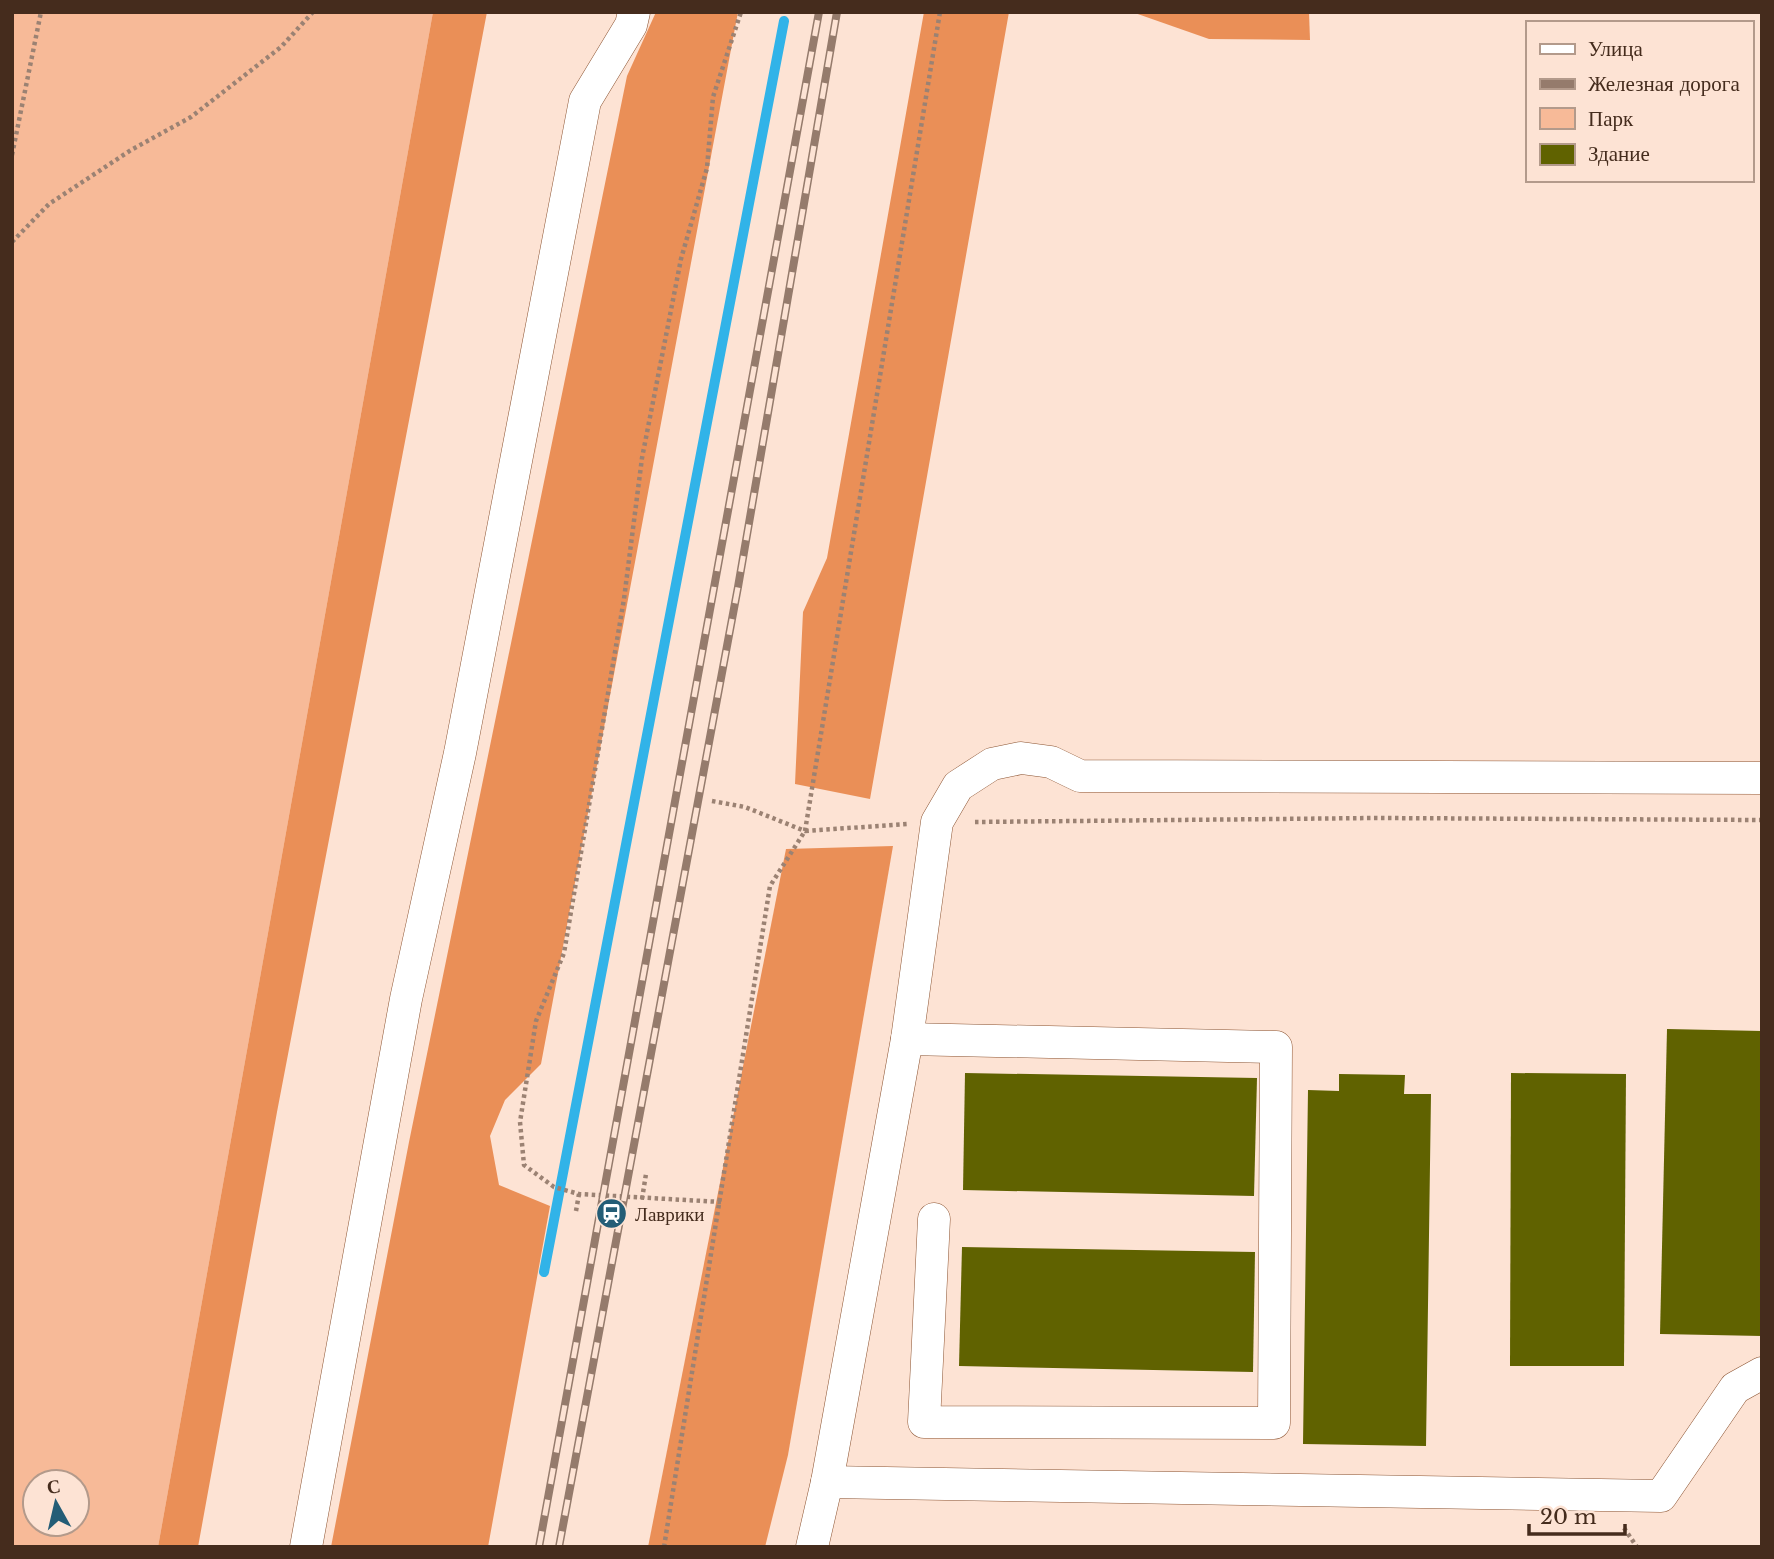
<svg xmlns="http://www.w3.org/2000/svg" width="1774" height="1559" viewBox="0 0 1774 1559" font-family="'Libre Baskerville',serif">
  <rect width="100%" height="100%" fill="#fde3d4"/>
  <path fill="#f7ba98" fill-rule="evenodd" d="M12 12H433L158 1547H12ZM35 1482H77V1524H35Z"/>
  <g fill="#ea8f57">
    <polygon points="433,12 487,12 277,1112 198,1547 158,1547"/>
    <polygon points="656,12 738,12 541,1064 505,1100 490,1136 499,1185 550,1206 488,1547 331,1547 409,1142 627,76"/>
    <polygon points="924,12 1009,12 870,799 795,784 803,612 827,558"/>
    <polygon points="1132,12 1309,12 1310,40 1209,39"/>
    <polygon points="893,846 788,1455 765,1547 648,1547 786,849"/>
  </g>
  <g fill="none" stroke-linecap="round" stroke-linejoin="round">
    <polyline stroke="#31b3e8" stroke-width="10" points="544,1272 784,21"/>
  </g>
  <g fill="#606200">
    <polygon points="1667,1029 1762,1031 1762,1336 1660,1334"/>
    <polygon points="965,1073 1257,1078 1254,1196 963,1190"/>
    <polygon points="1511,1073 1626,1074 1624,1366 1510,1366"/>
    <polygon points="1339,1074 1405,1075 1404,1094 1431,1094 1426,1446 1303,1444 1308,1090 1339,1091"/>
    <polygon points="962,1247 1255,1252 1253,1372 959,1366"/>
  </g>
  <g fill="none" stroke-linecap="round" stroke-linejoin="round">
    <defs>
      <g id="minor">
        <polyline points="907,1039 1276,1047 1274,1423 924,1422 934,1219"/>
        <polyline points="827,1482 1661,1496 1735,1388 1762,1373"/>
        <polyline points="306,1547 406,999 460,753 585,101 631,25 634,12"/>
        <polyline points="812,1547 827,1482 907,1039 937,822 958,786 992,764 1021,758 1051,762 1080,776 1762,778"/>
      </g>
    </defs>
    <use href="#minor" stroke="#8c5432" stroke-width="33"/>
    <g stroke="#9b8273" stroke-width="4.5" stroke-dasharray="3.5 3.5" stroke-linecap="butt">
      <polyline points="12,155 41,12"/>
      <polyline points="12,242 49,204 131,150 191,117 281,47 313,12"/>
      <polyline points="712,801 745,807 805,831 940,12"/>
      <polyline points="975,822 1375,818 1762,820"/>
      <polyline points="642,1199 646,1174"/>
      <polyline points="721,1202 579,1194 554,1187 524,1165 520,1122 536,1021 564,953 624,599 642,458 681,259 707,168 713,97 741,12"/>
      <polyline points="576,1211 579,1194"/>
      <polyline points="1624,1528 1637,1547"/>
      <polyline points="664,1547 770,886 805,831 907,824"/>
    </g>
    <use href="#minor" stroke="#fff" stroke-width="32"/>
    <defs>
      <g id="rail">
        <polyline points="539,1547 819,12"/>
        <polyline points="559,1547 738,587 837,12"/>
      </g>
    </defs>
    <use href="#rail" stroke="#957b6c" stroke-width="8"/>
    <use href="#rail" stroke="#fde3d4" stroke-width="5" stroke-dasharray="16" stroke-linecap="butt"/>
  </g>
  <defs>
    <symbol id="station-disc" viewBox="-11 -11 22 22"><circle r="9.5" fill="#245d76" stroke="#fde3d4"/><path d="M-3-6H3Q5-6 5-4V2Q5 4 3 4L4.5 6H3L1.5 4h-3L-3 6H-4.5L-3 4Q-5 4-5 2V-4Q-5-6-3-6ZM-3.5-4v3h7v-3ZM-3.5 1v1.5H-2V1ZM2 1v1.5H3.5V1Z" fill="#fff"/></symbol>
  </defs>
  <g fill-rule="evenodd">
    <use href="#station-disc" x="594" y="1196" width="35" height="35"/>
  </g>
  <g text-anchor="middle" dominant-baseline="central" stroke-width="7" stroke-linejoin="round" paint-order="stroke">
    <g font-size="19" fill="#452c1d" stroke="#fde3d4" text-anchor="start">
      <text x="635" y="1214">Лаврики</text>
    </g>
  </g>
  <rect width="1774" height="1559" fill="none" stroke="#452c1d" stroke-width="28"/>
  <rect x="1526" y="21" width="228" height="161" fill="#fde3d4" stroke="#b39a8b" stroke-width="2"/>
  <rect x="1540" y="44" width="35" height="10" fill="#ffffff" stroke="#b39a8b" stroke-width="2"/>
  <text x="1588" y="56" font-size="21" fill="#452c1d">Улица</text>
  <rect x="1540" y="79" width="35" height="10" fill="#957b6c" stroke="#b39a8b" stroke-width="2"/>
  <text x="1588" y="91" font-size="21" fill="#452c1d">Железная дорога</text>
  <rect x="1540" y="108" width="35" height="21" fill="#f7ba98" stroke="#b39a8b" stroke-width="2"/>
  <text x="1588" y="126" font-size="21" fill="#452c1d">Парк</text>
  <rect x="1540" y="144" width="35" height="21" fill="#606200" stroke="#b39a8b" stroke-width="2"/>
  <text x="1588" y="161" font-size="21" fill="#452c1d">Здание</text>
  <g transform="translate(56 1503) rotate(352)"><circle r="33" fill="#fde3d4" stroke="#b39a8b" stroke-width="2"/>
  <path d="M0-5L12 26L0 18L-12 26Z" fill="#245d76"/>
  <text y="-10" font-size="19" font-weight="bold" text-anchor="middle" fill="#452c1d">С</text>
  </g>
  <path d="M1529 1524v10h96v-10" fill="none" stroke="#452c1d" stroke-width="3.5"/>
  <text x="1540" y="1524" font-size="21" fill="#452c1d" stroke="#fde3d4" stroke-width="5" paint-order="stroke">20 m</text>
</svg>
